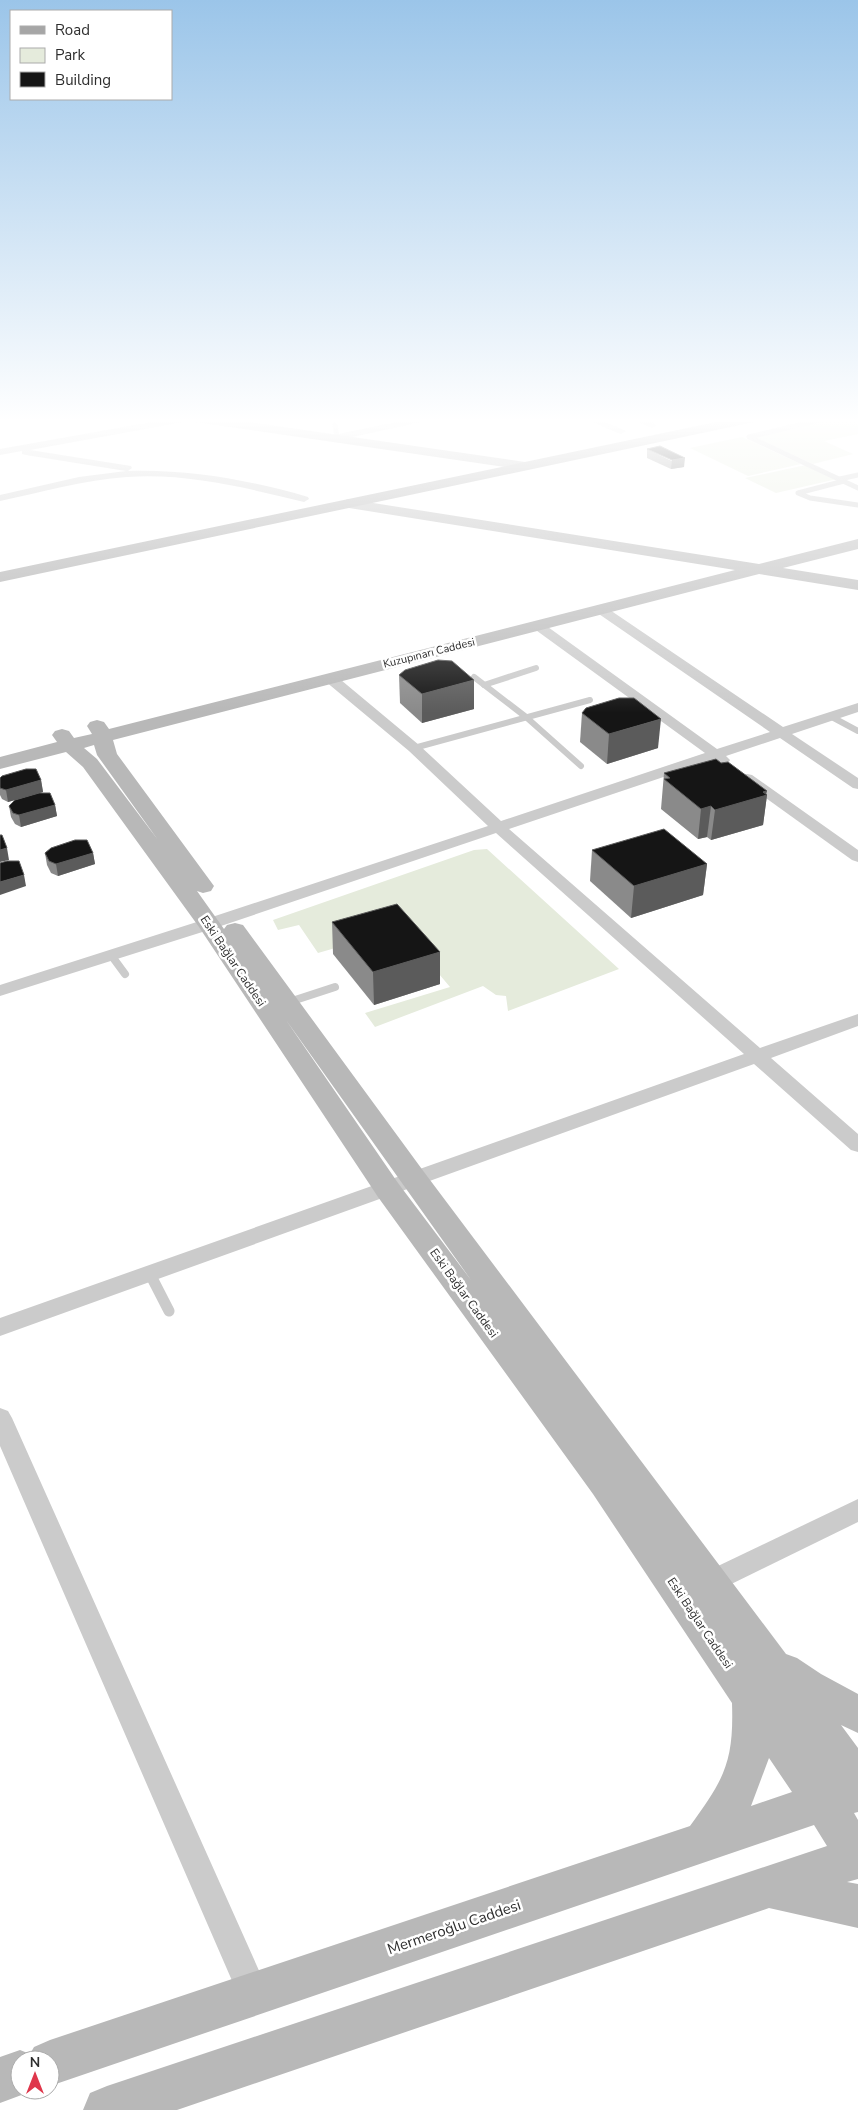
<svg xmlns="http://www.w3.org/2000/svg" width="858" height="2110" viewBox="0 0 858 2110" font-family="'Nunito Sans',sans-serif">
  <rect width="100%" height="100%" fill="#fff"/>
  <g fill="#e5ebdc">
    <polygon points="840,418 858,418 858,434 824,441 853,454 813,464 754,437"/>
    <polygon points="742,437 801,464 748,476 690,448"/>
    <polygon points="806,465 837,479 776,493 745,478"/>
    <polygon points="487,849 619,969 508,1011 506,996 496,995 483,986 375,1027 365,1013 450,987 401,929 318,953 299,925 278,930 273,920 474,850"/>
  </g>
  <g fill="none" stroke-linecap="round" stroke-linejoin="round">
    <g stroke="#cbcbcb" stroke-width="5">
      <polyline points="828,418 749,437 858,488"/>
      <polyline points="335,425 337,437"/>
      <polyline points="840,479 858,475"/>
      <polyline points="844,481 798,493 810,498 858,505"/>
    </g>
    <g stroke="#cbcbcb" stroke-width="6">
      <polyline points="474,677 526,717 581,766"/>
      <polyline points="484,685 536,668"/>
      <polyline points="830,716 858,731"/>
      <polyline points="414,748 590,700"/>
    </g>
    <g stroke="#cbcbcb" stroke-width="8">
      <polyline points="111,955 125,974"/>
      <polyline points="286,1003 335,987"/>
    </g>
    <polyline stroke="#cbcbcb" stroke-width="11" points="150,1274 169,1311"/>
    <g fill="#cbcbcb" fill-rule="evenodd">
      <path d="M174 418H194L189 421 30 450 131 466 132 468 128 471C189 469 249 480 308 497L309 499 304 502C246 488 188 473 127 477 84 480 42 492 0 501V495L79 477 126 471 26 455 22 454V451L0 455V449Z"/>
      <polygon points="414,418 431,418 426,421 334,441 329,438 334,435"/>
      <polygon points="583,418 596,418 626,431 621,434 618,433"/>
      <polygon points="628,418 641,418 657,425 652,428"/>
      <polygon points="600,605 604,606 783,727 858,703 858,712 792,734 858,778 858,789 853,788 780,738 726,756 730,760 728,763 723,764 714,760 509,829 760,1048 858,1014 858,1026 771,1058 858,1134 858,1152 851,1150 754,1064 0,1336 0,1318 744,1054 496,833 215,928 0,996 0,985 203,920 488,826 409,751 325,681 323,678 325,675 335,675 419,745 501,821 705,753 533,628 531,625 533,622 541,622 717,749 770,732 596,612 594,609"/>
      <polygon points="747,774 752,775 858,850 858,862 852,860 742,781 740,778 742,775"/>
      <polygon points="0,1408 8,1411 12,1418 265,1984 270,1995 265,2006 254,2011 243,2006 0,1446"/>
      <polygon points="858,1499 858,1522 713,1593 704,1597 695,1593 691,1585 695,1577"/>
    </g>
    <g fill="#b8b8b8" fill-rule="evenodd">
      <polygon points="188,418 221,418 525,462 530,463 532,466 530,469 525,470 195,422"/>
      <path d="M348 499 759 564 858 539V549L783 568 858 580V590L759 574 113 740 117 754 214 886 211 891 203 893 197 891 224 929 227 925 235 923 243 925 424 1172 786 1654 797 1658 821 1674 858 1694V1733L841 1725 858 1748V1812L854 1813 858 1820V1879L847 1882 858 1884V1928L769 1908 177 2110H83L90 2093 107 2086 827 1846 814 1825 50 2086V2060H20V2090H35L0 2103V2057L20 2050 30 2054 34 2047 50 2040 690 1826C724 1779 734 1763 732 1703L593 1494 378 1197 199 927 83 767 66 752 0 769V757L57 742 52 735 55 731 62 729 69 731 74 738 92 734 87 726 90 722 97 720 104 722 109 729 735 570 343 507 340 504 343 501ZM94 745 97 755 158 840 97 759 84 748ZM286 1020 471 1280 398 1183ZM769 1758 792 1792 751 1806Z"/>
    </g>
    <polygon fill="#a6a6a6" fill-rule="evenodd" points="735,418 761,418 759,421 754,422 0,582 0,572"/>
  </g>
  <g fill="#8a8a8a">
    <polygon points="647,449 684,467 671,469 647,458"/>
    <polygon points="399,675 474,680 474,709 422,723 400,703"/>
    <polygon points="582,713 658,748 607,764 580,742"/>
    <polygon points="664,773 766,794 767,795 763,825 711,840 707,837 698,839 661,809"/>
    <polygon points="0,778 41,780 43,792 8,802 2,799 0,795"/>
    <polygon points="55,805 57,816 21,827 15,824 11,817 9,806"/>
    <polygon points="592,850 707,864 703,895 631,918 590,881"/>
    <polygon points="45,853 93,853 95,864 58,876 51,873 47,865"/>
    <polygon points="332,922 440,952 440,984 374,1005 333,954"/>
  </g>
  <g fill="#5b5b5b">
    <polygon points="685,458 684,467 671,469 672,460"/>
    <polygon points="474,680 474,709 422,723 422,694"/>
    <polygon points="661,719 658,748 607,764 609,734"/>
    <polygon points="41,780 43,792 8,802 6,790"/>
    <polygon points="767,791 766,795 767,795 763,825 711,840 715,810"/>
    <polygon points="55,805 57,816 21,827 19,815"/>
    <polygon points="711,806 707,837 698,839 701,809"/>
    <polygon points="7,848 9,860 0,862 0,850"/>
    <polygon points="93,853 95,864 58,876 56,864"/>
    <polygon points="707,864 703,895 631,918 634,886"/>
    <polygon points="24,875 26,886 0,895 0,882"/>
    <polygon points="440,952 440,984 374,1005 373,972"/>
  </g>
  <g fill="#151515" stroke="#5b5b5b">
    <polygon points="660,446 685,458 672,460 647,449"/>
    <polygon points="438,660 452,661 474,680 422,694 399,675 405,670"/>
    <polygon points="619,698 634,698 661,719 609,734 582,713 586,708"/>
    <polygon points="716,759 721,763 728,762 767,791 763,792 767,795 715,810 711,806 701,809 664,779 670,778 664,773"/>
    <polygon points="26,769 36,769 41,780 6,790 0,788 0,778 2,776"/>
    <polygon points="39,793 50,793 55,805 19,815 13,813 9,806 15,800"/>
    <polygon points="664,829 707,864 634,886 592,850"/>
    <polygon points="0,835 2,835 7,848 0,850"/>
    <polygon points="75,840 87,840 93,853 56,864 49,861 45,853 51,848"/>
    <polygon points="7,861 19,861 24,875 0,882 0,863"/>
    <polygon points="397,904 440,952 373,972 332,922"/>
  </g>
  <linearGradient id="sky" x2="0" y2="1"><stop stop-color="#9bc5e9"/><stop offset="0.59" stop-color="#fff"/><stop offset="1" stop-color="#fff" stop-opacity="0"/></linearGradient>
  <rect width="858" height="713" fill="url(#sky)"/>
  <g text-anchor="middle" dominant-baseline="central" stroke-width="5" stroke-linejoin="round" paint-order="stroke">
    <g font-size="11" fill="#2e2e2e" stroke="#fff">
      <text transform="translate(429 653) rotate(-14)">Kuzupınarı Caddesi</text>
    </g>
    <g font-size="12" fill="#2e2e2e" stroke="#fff">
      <text transform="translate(233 961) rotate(56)">Eski Bağlar Caddesi</text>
      <text transform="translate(464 1293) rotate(54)">Eski Bağlar Caddesi</text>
      <text transform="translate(700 1623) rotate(56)">Eski Bağlar Caddesi</text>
    </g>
    <g font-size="15" fill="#2e2e2e" stroke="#fff">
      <text transform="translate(454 1927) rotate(-19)">Mermeroğlu Caddesi</text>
    </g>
  </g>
  <rect x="10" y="10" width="162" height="90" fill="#ffffff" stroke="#ababab"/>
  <rect x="20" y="26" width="25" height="8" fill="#a6a6a6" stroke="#ababab"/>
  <text x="55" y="35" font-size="15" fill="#2e2e2e">Road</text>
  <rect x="20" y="48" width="25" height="15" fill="#e5ebdc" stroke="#ababab"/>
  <text x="55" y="60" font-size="15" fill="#2e2e2e">Park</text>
  <rect x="20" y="72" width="25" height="15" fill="#151515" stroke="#ababab"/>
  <text x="55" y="85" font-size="15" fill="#2e2e2e">Building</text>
  <g transform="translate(35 2075)"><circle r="24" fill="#ffffff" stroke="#ababab"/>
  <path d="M0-4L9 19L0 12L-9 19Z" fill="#df364b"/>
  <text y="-8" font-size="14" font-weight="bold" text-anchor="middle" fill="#2e2e2e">N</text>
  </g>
</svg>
